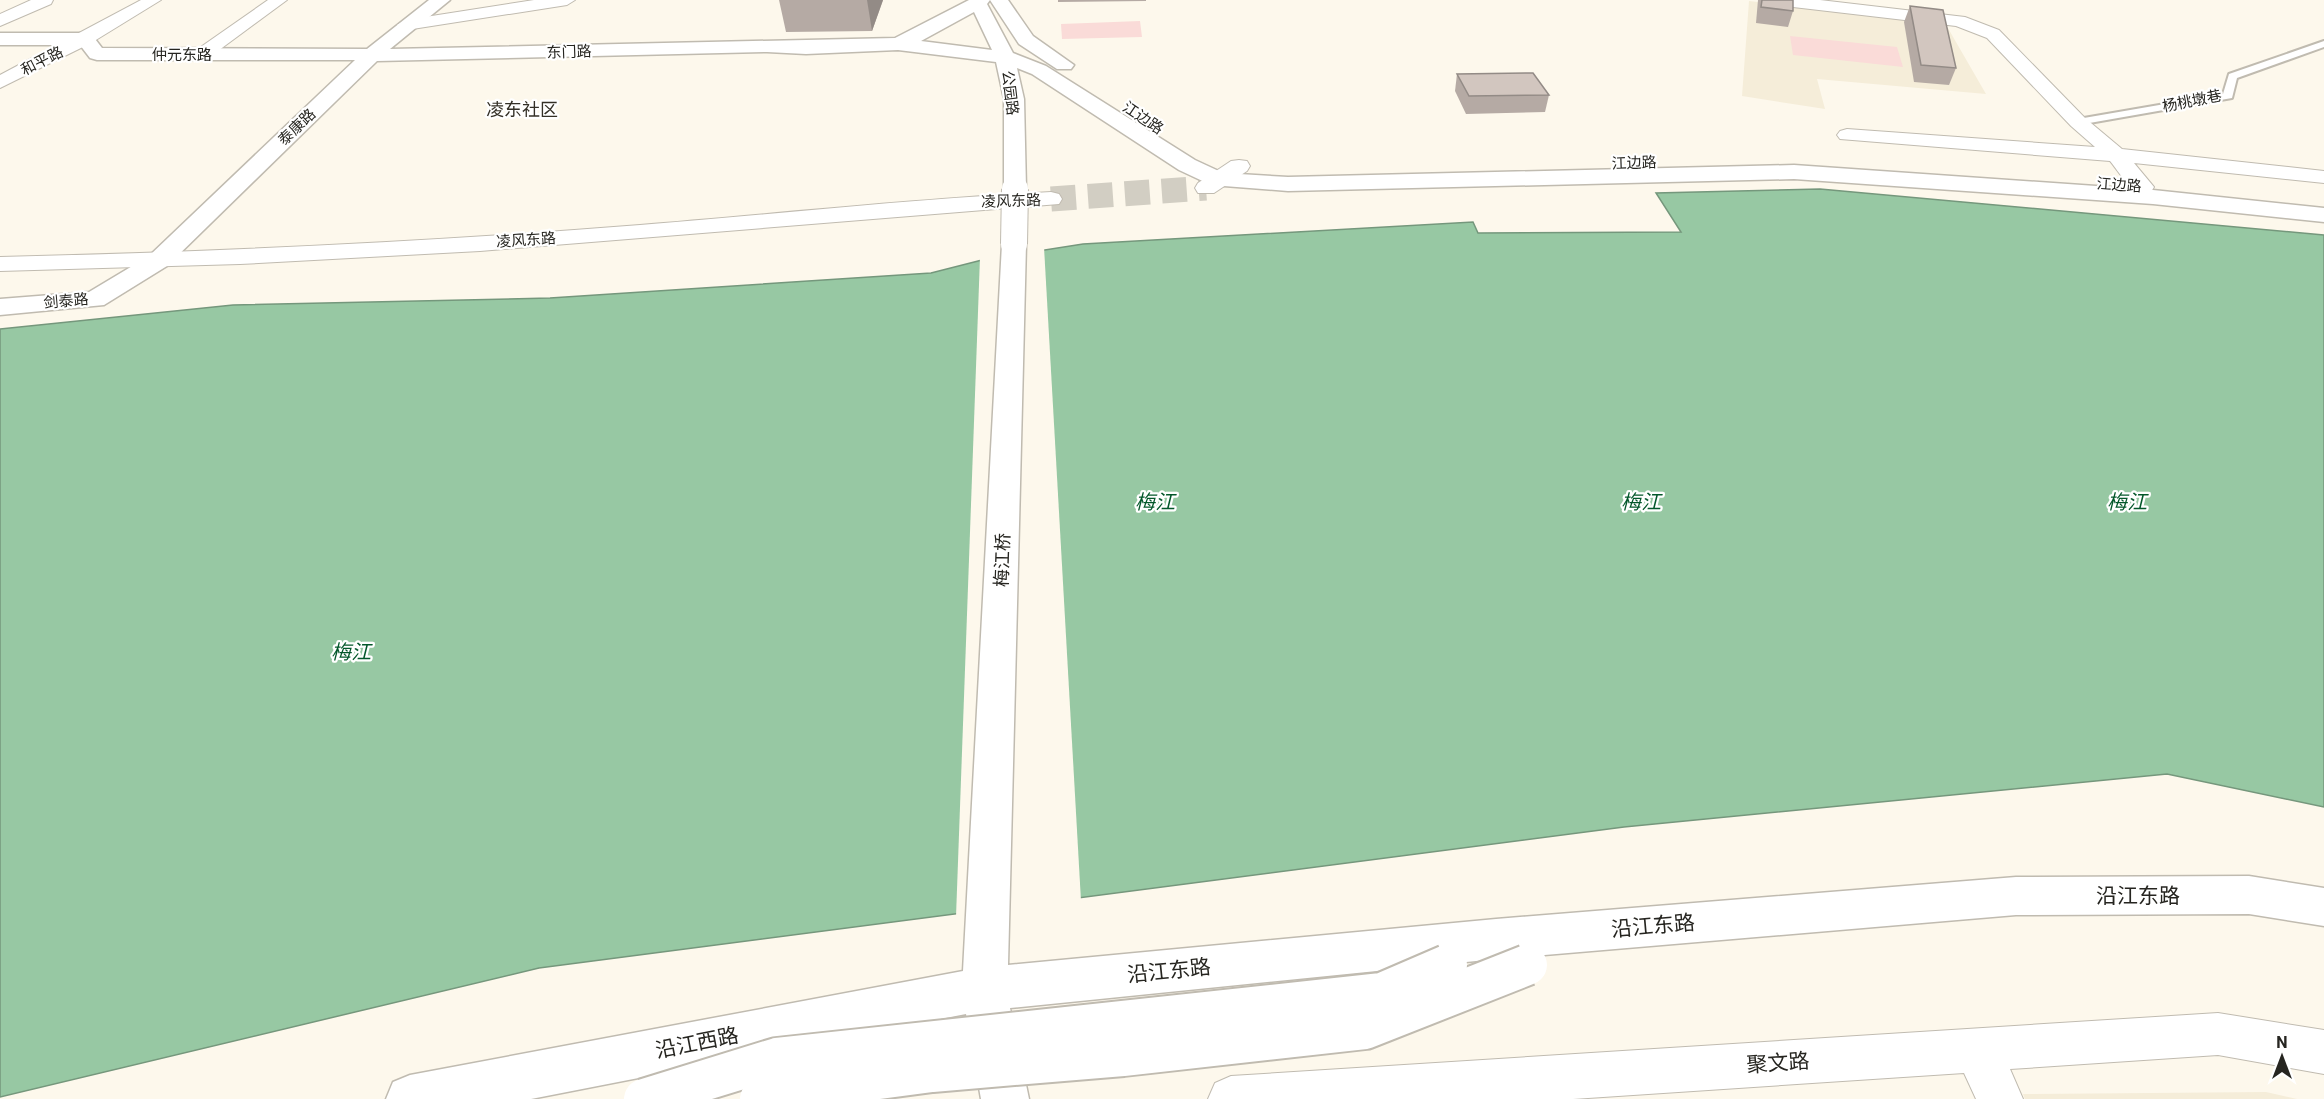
<svg xmlns="http://www.w3.org/2000/svg" width="2324" height="1099" viewBox="0 0 2324 1099" font-family="Roboto,'Noto Sans SC',sans-serif">
  <rect width="100%" height="100%" fill="#fdf8ec"/>
  <g fill="#f5edd9">
    <polygon points="1749,1 1945,23 1986,94 1817,79 1825,109 1742,96"/>
    <polygon points="2266,1092 2297,1099 2025,1099 2023,1094"/>
  </g>
  <g fill="#fadbd8">
    <polygon points="1140,21 1142,37 1062,39 1061,24"/>
    <polygon points="1790,36 1897,47 1903,67 1793,55"/>
  </g>
  <polygon fill="#97c8a3" stroke="#75977c" stroke-width="1.5" points="1820,189 2324,235 2324,807 2167,774 1624,827 539,968 0,1097 0,329 233,305 550,298 931,273 982,260 1083,244 1473,222 1478,233 1681,232 1656,193"/>
  <polygon fill="#fdf8ec" points="1044,247 1081,901 956,917 980,257"/>
  <g fill="none" stroke-linecap="round" stroke-linejoin="round">
    <polyline stroke="#d2cec3" stroke-width="25" stroke-dasharray="25 12" stroke-linecap="butt" points="1051,199 1206,188"/>
    <defs>
      <polygon id="lane" points="2324,41 2324,47 2237,78 2232,98 2078,125 2073,122 2078,119 2223,94 2229,74"/>
      <g id="street">
        <polygon points="31,0 53,0 51,4 0,26 0,14"/>
        <polygon points="141,0 161,0 91,43 0,88 0,75"/>
        <polygon points="268,0 287,0 207,59 195,59 192,55 195,51"/>
        <polygon points="534,0 575,0 567,5 406,30 397,25 406,20"/>
        <path d="M1768 0H1820L1965 17 1999 30 2085 118 2122 149 2324 171V183L2134 163 2154 187 2151 192C2131 196 2121 174 2110 161L1840 139 1837 135 1840 131 1847 129 2095 147 2071 126 1987 38 1956 26 1776 5Z"/>
        <polygon points="1239,160 1247,161 1250,166 1247,171 1214,193 1198,193 1195,188 1198,183 1231,161"/>
        <path d="M1051 192 1059 194 1062 199 1059 204 480 251 240 264 0 271V257C213 252 427 242 640 225 777 214 913 199 1051 192Z"/>
        <polygon points="2218,1013 2324,1030 2324,1074 2218,1055 2010,1069 2023,1099 1976,1099 1964,1073 1573,1099 1208,1099 1215,1083 1231,1076"/>
      </g>
      <g id="secondary">
        <path d="M429 0H450L390 49 895 38 969 0H1008L1033 36 1074 65 1071 69H1057L1019 44 990 0 987 4 1013 53 1046 66 1195 160 1223 173 1288 177 1794 165 2153 190 2324 208V222L2153 204 1794 179 1288 191 1211 185 1179 170 1032 74 1017 68 1024 99 1026 189 1023 194H1007L1004 189V99L996 62 898 50 806 54 767 52 377 61 167 266 104 305 0 315V299L89 292 149 256 355 60H97L90 58 80 45H0V33H85L92 35 102 48 367 49ZM974 12 992 50 921 41Z"/>
        <polygon points="1014,237 1023,239 1026,244 1008,965 1496,919 2016,877 2249,876 2324,888 2324,926 2249,914 2016,915 1496,959 1010,1008 1029,1099 981,1099 966,1014 531,1099 386,1099 393,1082 410,1075 963,971 1002,244 1005,239"/>
      </g>
    </defs>
    <use href="#lane" stroke="#c0bbb0" stroke-width="4"/>
    <use href="#street" stroke="#c0bbb0" stroke-width="2"/>
    <use href="#secondary" stroke="#c0bbb0" stroke-width="3"/>
    <use href="#lane" fill="#fff" fill-rule="evenodd"/>
    <use href="#street" fill="#fff" fill-rule="evenodd"/>
    <use href="#secondary" fill="#fff" fill-rule="evenodd"/>
    <defs>
      <g id="street-bridge">
        <polyline points="644,1099 777,1058 1382,993 1447,965"/>
        <polyline points="760,1099 787,1091 932,1072 1123,1056 1365,1029 1527,965"/>
      </g>
      <polyline id="secondary-bridge" points="1014,244 1015,189"/>
    </defs>
    <use href="#street-bridge" stroke="#c0bbb0" stroke-width="44" stroke-linecap="butt"/>
    <use href="#secondary-bridge" stroke="#c0bbb0" stroke-width="28" stroke-linecap="butt"/>
    <use href="#street-bridge" stroke="#fff" stroke-width="40"/>
    <use href="#secondary-bridge" stroke="#fff" stroke-width="26"/>
  </g>
  <g fill="#b5aaa4">
    <polygon points="779,0 883,0 872,31 786,32"/>
    <polygon points="1058,0 1146,0 1146,1 1058,2"/>
    <polygon points="1758,0 1793,0 1793,11 1788,27 1756,23"/>
    <polygon points="1910,6 1956,68 1949,85 1914,82 1904,22"/>
    <polygon points="1457,74 1549,95 1545,112 1466,114 1455,91"/>
  </g>
  <polygon fill="#938b86" points="867,0 883,0 872,31"/>
  <g fill="#d2c6bf" stroke="#938b86" stroke-width="1.5">
    <polygon points="1762,0 1793,0 1793,11 1761,7"/>
    <polygon points="1910,6 1943,10 1956,68 1921,65"/>
    <polygon points="1533,73 1549,95 1469,96 1457,74"/>
  </g>
  <g text-anchor="middle" dominant-baseline="central" stroke-width="4.5" stroke-linejoin="round" paint-order="stroke">
    <g font-size="15" fill="#262520" stroke="#fff">
      <text transform="translate(569 52) rotate(-2)">东门路</text>
      <text x="182" y="55">仲元东路</text>
      <text transform="translate(42 61) rotate(-27)">和平路</text>
      <text transform="translate(1010 93) rotate(83)">公园路</text>
      <text transform="translate(2192 101) rotate(-11)">杨桃墩巷</text>
      <text transform="translate(1143 118) rotate(34)">江边路</text>
      <text transform="translate(297 127) rotate(-44)">泰康路</text>
      <text transform="translate(1634 163) rotate(-2)">江边路</text>
      <text transform="translate(2119 185) rotate(4)">江边路</text>
      <text transform="translate(1011 201) rotate(-2)">凌风东路</text>
      <text transform="translate(526 240) rotate(-4)">凌风东路</text>
      <text transform="translate(66 301) rotate(-5)">剑泰路</text>
    </g>
    <g font-size="18" fill="#343027" stroke="#fff">
      <text x="522" y="109">凌东社区</text>
    </g>
    <g font-size="18" fill="#262520" stroke="#fff">
      <text transform="translate(1002 560) rotate(-88)">梅江桥</text>
    </g>
    <g font-size="20" font-style="italic" fill="#03572a" stroke="#fff">
      <text x="1155" y="502">梅江</text>
      <text x="1641" y="502">梅江</text>
      <text x="2127" y="502">梅江</text>
      <text x="351" y="652">梅江</text>
    </g>
    <g font-size="21" fill="#262520" stroke="#fff">
      <text x="2138" y="896">沿江东路</text>
      <text transform="translate(1653 926) rotate(-5)">沿江东路</text>
      <text transform="translate(1169 971) rotate(-6)">沿江东路</text>
      <text transform="translate(697 1043) rotate(-11)">沿江西路</text>
      <text transform="translate(1778 1063) rotate(-4)">聚文路</text>
    </g>
  </g>
  <g transform="translate(2282 1057)" stroke="#ffffff" stroke-width="4.5" paint-order="stroke">
  <path d="M0-4.5L10 22L0 15L-10 22Z" fill="#262520"/>
  <text y="-9" font-size="16" font-weight="bold" text-anchor="middle" fill="#262520">N</text>
  </g>
</svg>
